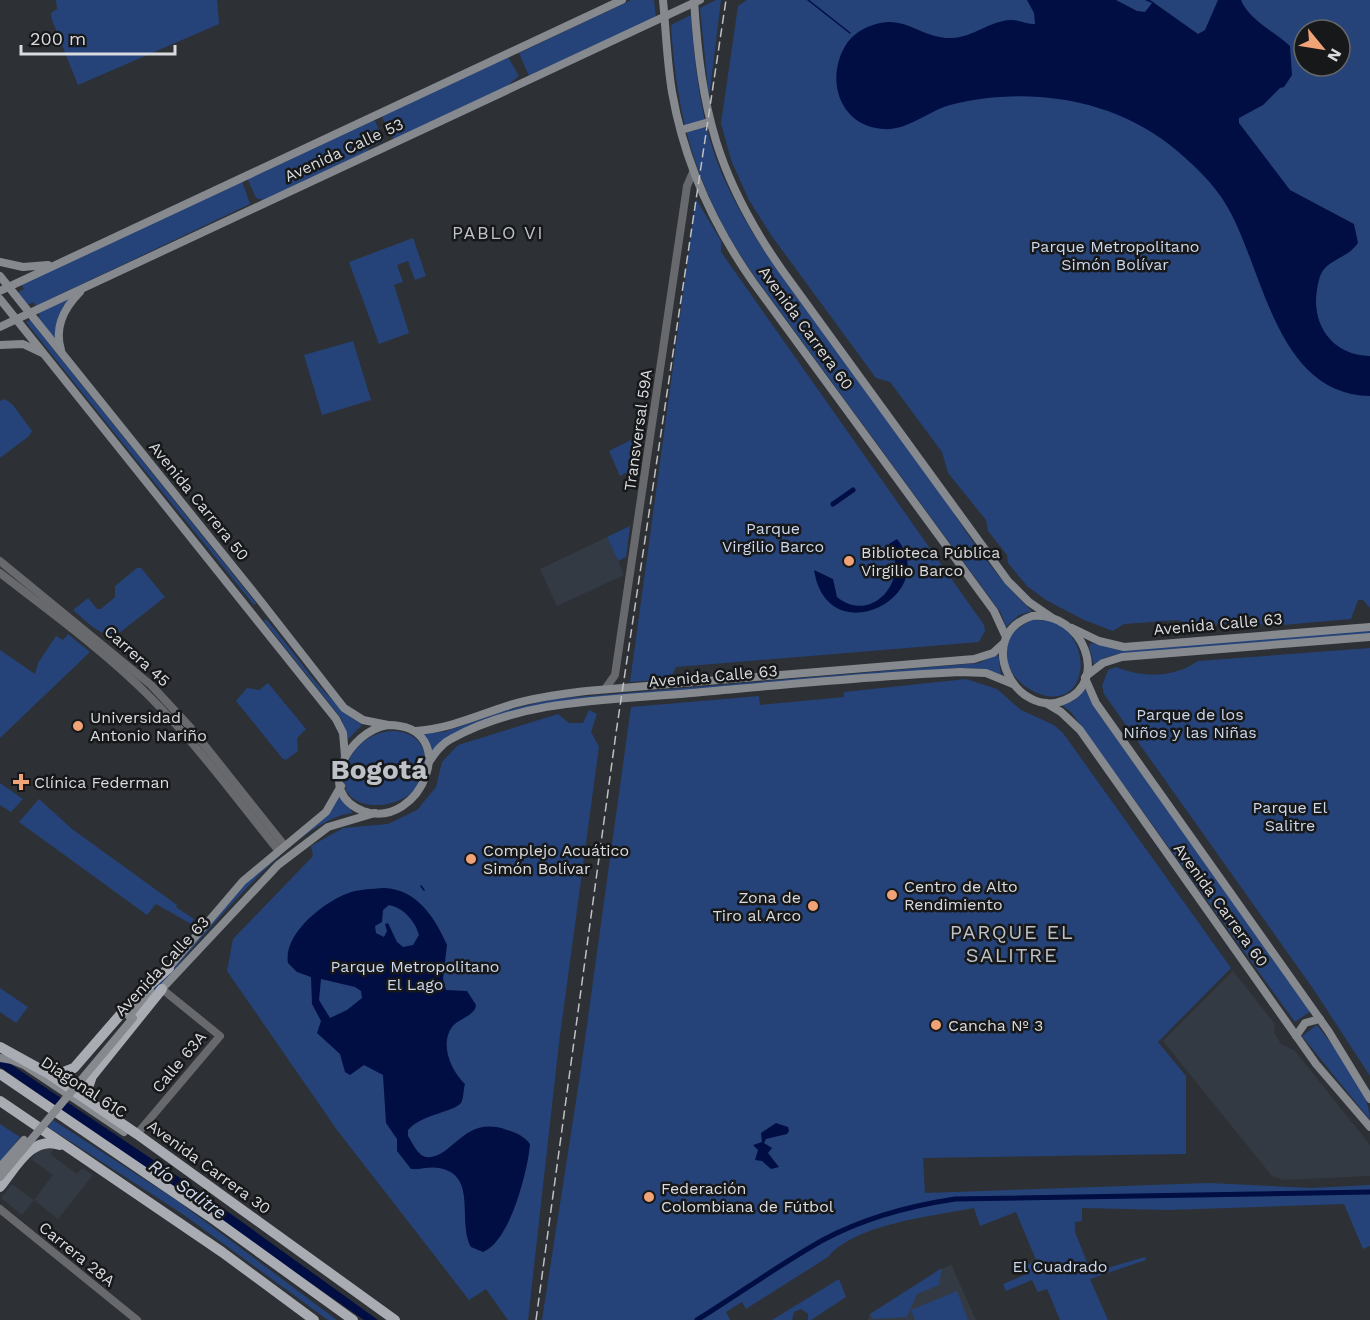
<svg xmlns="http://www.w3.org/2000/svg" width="1370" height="1320" viewBox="0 0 1370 1320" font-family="'Work Sans',sans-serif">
  <rect width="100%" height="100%" fill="#2d3035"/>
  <g fill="#343a44">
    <polygon points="607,537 624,575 557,606 540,569"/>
    <polygon points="1233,971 1275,1024 1274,1032 1281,1044 1295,1051 1370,1145 1370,1176 1283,1180 1272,1176 1163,1041"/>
    <polygon points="54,1148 50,1154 77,1174 82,1168 93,1175 58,1219 34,1200 22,1215 1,1198 12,1184 34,1200 53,1175 31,1159 39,1149"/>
    <polygon points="951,1264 976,1320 868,1320 870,1314"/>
  </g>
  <g fill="#254379" fill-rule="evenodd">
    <polygon points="56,0 217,0 219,24 78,85 52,20 51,13 57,9"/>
    <polygon points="631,0 654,0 656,17 529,76 519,53"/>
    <polygon points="716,0 721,0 709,98 700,8"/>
    <path d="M747 0H1370V608L1363 600H1358L1351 619 1271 626 1244 622 1195 627 1178 620 1124 624 1113 631 1084 620 1046 600 1027 586 1008 563 1007 555 988 531 986 520 948 473 942 452 890 382 876 378 771 235 749 200 731 160 721 123 738 6ZM1304 30H1340V66H1304Z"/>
    <path d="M691 15C695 72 702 131 726 183 748 231 778 272 809 313 845 362 882 410 917 459 954 511 985 568 1032 611L1019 615 1006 627 1001 613 757 280C699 197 677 125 671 25Z"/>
    <polygon points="508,57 519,76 502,90 394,140 381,115"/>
    <polygon points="374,119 384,140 369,148 366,152 264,200 256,198 247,178"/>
    <polygon points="242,181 250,204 36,306 33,302 27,305 17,293 24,289 21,284"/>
    <polygon points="696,199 721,241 721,252 984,625 985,631 979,642 676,667 670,679 630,682"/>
    <polygon points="413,238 426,276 415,280 408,261 397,265 403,282 394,285 409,333 379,344 349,262"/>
    <polygon points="75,294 56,344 36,319 40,316 38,312"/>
    <path d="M30 320 256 603 254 605C178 511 101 417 26 322Z"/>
    <polygon points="353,341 371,400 322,415 304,355"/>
    <polygon points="5,399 13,405 32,431 29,436 0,458 0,401"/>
    <polygon points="635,438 632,443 641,465 620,476 609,451"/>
    <polygon points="630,526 626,557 618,561 607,537"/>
    <path d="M137 568H141L165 597 118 634C102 639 85 620 73 610L88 598 97 609H101L115 597V586Z"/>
    <path d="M266 619C295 652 326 703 362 725L348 739 341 718 264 621Z"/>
    <path d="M1031 620C1037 620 1044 620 1050 621 1071 626 1084 652 1080 672 1069 728 982 676 1012 634 1017 628 1025 624 1031 620Z"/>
    <polygon points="1370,629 1370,634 1118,654 1104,658 1094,665 1089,646 1091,643 1123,650"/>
    <polygon points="68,634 90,652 0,738 0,650 35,674 38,663 56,636 63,640"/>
    <path d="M1370 648V1076L1314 990 1104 694 1102 686 1108 670 1116 667C1143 678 1174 678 1198 661Z"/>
    <polygon points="998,654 1001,675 985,669 960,668 581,699 490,719 432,754 431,747 421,733 444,732 507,710 553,699 979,663"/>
    <path d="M966 679 997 689 1021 710 1054 725 1063 733 1231 968 1158 1042 1186 1076V1154L923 1158 925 1193 1209 1183 1311 1188 1370 1185V1246L1363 1249 1344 1204 1168 1210 1082 1208V1221L1075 1222V1232L1089 1267 1107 1268 1145 1257 1146 1260 1090 1279 1108 1320H1060L1047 1289 1038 1292 1032 1280 1006 1291 1003 1284 1029 1273 1026 1266 1036 1260 1016 1212 980 1226 974 1208C933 1216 855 1224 828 1257L746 1309 742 1302 726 1312 730 1320H542L580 1075 631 707 759 696 760 705 844 697V692Z"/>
    <polygon points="268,683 306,729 297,738 298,751 286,760 282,758 236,701 247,688 259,690"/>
    <polygon points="1085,689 1094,707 1311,1011 1295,1022 1071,712 1062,705 1073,701"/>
    <polygon points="589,710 597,714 591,732 599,747 559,1043 528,1320 508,1320 486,1289 469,1300 337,1130 227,971 233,939 313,856 311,846 343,828 388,824 417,810 436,787 442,762 458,745 558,714 569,723 583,723"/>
    <path d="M392 731C406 731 420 737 424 752 441 818 313 826 351 756 359 741 375 732 392 731Z"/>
    <polygon points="0,783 23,799 11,812 0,805"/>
    <path d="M340 795 353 813C293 818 192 952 149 998L147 996 248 881 329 813Z"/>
    <polygon points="39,799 72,829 177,905 176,907 194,919 191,924 156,904 147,915 19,822"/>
    <polygon points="0,988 28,1007 16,1023 0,1012"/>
    <path d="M1317 1025C1335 1048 1370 1090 1370 1120L1302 1036Z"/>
    <polygon points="53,1120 179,1202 337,1320 328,1320 184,1215 48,1127"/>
    <polygon points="0,1124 20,1137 0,1162"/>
    <polygon points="942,1268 939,1285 917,1294 907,1317 873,1319 870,1314"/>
    <polygon points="839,1279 846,1297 811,1320 808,1320 808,1314 801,1309 794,1312 792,1320 772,1320"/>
    <polygon points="957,1291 968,1320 915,1320 911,1310"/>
  </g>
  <g fill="#000e44" fill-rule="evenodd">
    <path d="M1027 0H1116L1137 11 1145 12 1152 3 1145 0H1150L1198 34 1205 30 1218 0H1241C1249 20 1274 31 1290 46L1292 75 1284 87 1280 88 1263 105 1239 118V123L1290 190 1354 224 1358 243C1349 257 1330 259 1322 272 1319 277 1318 284 1317 290 1311 325 1333 356 1370 356V396C1276 394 1264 271 1228 208 1214 183 1192 163 1170 145 1109 97 1024 86 950 105 928 111 907 131 883 129 839 126 824 78 847 43 853 35 860 30 870 26 905 12 919 39 952 38 974 37 989 21 1011 20 1019 20 1027 24 1035 24L1034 13Z"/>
    <path d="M897 539C943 596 827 655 814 570L833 579 837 597C871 625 911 581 889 544Z"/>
    <path d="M384 888C417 889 435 918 447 945L443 979 446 990 467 991 476 1005C475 1016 459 1018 452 1027 439 1045 452 1072 465 1084 463 1090 464 1098 461 1103 454 1112 422 1114 408 1130V1136C412 1142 418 1156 426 1157 453 1160 463 1114 507 1130 516 1133 524 1136 530 1144 528 1170 510 1242 483 1252L471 1247C457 1220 478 1175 439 1168 429 1166 420 1170 411 1169L397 1151V1139L386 1123 383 1075 364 1065 350 1075 345 1072 340 1054 317 1033 321 1021 312 1004 311 977 297 972 288 963C283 934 323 903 346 894 358 889 372 889 384 888ZM389 905C404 908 415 921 419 935L413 945 403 947 397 942 388 923 385 924 387 931 384 937 376 933 375 926 382 922 383 910ZM321 979 355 987 361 991 362 998 347 1010 330 1018 319 1000Z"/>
    <polygon points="0,1057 192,1186 378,1320 364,1320 0,1067"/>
    <polygon points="776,1123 788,1127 789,1131 787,1134 766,1139 764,1143 772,1148 768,1153 779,1167 771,1169 762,1161 755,1160 758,1150 753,1145 762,1142 761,1133"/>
  </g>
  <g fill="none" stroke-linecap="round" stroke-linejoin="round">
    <g stroke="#000e44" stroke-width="1.5">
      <polyline points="808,0 850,33"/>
      <polyline points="421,886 424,890"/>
    </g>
    <g stroke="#000e44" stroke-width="5">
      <polyline points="833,504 853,490"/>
      <path d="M697 1320C739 1294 780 1264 823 1240 864 1218 909 1206 955 1199L1370 1192"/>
    </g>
    <g stroke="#68696c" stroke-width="8">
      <polyline points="0,561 151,685 190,727 284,845"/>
      <path d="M0 573C50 612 103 650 148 695 196 743 236 798 278 850"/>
      <polyline points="605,689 615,675 687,186 693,172"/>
      <polyline points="137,1134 220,1036 162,989"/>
      <polyline points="0,1209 137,1320"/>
    </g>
    <g stroke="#86898d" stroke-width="8">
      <path d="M663 0C666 31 667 62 672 92 684 161 713 225 753 282L994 611 1006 637"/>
      <path d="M694 0C701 111 717 177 782 270L1008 581 1029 602 1051 617"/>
      <polyline points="681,130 709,122"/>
      <polyline points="0,262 23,267 48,265"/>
      <polyline points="0,276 259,599 344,708 363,720 388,725"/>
      <polyline points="0,291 622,0"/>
      <polyline points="0,299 336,719 343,733 345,756"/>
      <polyline points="0,327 700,0"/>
      <polyline points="0,345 23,344 42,353"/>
      <path d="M61 350C54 327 64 308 80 292"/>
      <path d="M1032 616C1083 611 1110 681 1065 700 1016 721 972 636 1032 616Z"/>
      <polyline points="1072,628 1099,641 1124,647 1370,627"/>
      <polyline points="1086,676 1103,663 1122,657 1370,637"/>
      <polyline points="1085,678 1096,703 1329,1032 1370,1099"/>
      <polyline points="1046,703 1061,712 1080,730 1316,1064 1370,1127"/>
      <path d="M388 725C464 725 421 832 363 811 314 792 349 731 388 725Z"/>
      <path d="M415 731C450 729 480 714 513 704 537 697 562 694 586 691L974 659 993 653 1004 643"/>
      <path d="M429 762C435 753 441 744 451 739 522 699 612 700 691 693 781 685 870 676 960 672L986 673 1013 684"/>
      <polyline points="166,971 243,881 326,812 341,786"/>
      <polyline points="158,993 278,865 328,827 375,813"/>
      <polyline points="129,1016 150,990"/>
      <polyline points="1296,1036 1305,1023 1320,1019"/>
      <polyline points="0,1058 12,1060 24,1065 124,1132"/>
    </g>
    <g stroke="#a9acb2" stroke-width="10">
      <polyline points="0,1047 49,1074 137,1134 395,1320"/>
      <polyline points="49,1073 61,1073 74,1068 133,1000 169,968"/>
      <polyline points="0,1074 209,1216 353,1320"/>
      <polyline points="0,1101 222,1252 314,1320"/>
      <polyline points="92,1103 87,1091 92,1076 162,989"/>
      <path d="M0 1187C16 1167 32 1135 60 1145"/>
    </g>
    <polyline stroke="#bec0c3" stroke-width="1.5" stroke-dasharray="9 4.5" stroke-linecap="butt" points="536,1320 616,733 726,0"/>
    <g stroke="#86898d" stroke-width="8">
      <polyline points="0,1167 24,1140"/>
      <polyline points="0,1177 133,1018"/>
    </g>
  </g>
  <g fill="#efa376" stroke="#17181a" stroke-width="2">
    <circle cx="849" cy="561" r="6"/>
    <circle cx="78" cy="726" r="6"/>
    <path d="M18 773h6v6h6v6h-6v6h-6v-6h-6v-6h6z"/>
    <circle cx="471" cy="859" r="6"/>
    <circle cx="892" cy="895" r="6"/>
    <circle cx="813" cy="906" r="6"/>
    <circle cx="936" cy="1025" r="6"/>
    <circle cx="649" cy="1197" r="6"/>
  </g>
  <g text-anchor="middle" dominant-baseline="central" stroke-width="5" stroke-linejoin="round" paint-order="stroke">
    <g font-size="16" fill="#d9dbde" stroke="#17181a">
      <text transform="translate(344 150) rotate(-25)">Avenida Calle 53</text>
      <text transform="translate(806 328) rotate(54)">Avenida Carrera 60</text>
      <text transform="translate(638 430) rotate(-82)">Transversal 59A</text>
      <text transform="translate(199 501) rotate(51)">Avenida Carrera 50</text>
      <text transform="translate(1218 624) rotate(-5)">Avenida Calle 63</text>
      <text transform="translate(137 656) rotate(42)">Carrera 45</text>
      <text transform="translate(713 676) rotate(-5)">Avenida Calle 63</text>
      <text transform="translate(1221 905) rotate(54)">Avenida Carrera 60</text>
      <text transform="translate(162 966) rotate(-47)">Avenida Calle 63</text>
      <text transform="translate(179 1062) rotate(-50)">Calle 63A</text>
      <text transform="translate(84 1087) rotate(33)">Diagonal 61C</text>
      <text transform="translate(209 1167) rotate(36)">Avenida Carrera 30</text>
      <text transform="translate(77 1254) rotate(39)">Carrera 28A</text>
    </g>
    <g font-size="16" fill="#cbd7ec" stroke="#17181a">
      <text x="1115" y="246">Parque Metropolitano<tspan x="1115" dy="18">Simón Bolívar</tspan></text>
      <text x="773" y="528">Parque<tspan x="773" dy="18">Virgilio Barco</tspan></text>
      <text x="1190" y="714">Parque de los<tspan x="1190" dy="18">Niños y las Niñas</tspan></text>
      <text x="1290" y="807">Parque El<tspan x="1290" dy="18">Salitre</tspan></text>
      <text x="415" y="966">Parque Metropolitano<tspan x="415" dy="18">El Lago</tspan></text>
      <text x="1060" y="1266">El Cuadrado</text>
    </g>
    <g font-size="16" fill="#d9dbde" stroke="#17181a" text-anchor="start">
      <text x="861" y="552">Biblioteca Pública<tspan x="861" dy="18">Virgilio Barco</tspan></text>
      <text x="90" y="717">Universidad<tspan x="90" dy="18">Antonio Nariño</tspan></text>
      <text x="34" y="782">Clínica Federman</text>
      <text x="483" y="850">Complejo Acuático<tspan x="483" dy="18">Simón Bolívar</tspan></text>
      <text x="904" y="886">Centro de Alto<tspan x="904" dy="18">Rendimiento</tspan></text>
      <text x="801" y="897" text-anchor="end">Zona de<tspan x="801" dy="18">Tiro al Arco</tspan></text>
      <text x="948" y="1025">Cancha Nº 3</text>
      <text x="661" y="1188">Federación<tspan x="661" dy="18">Colombiana de Fútbol</tspan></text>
    </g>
    <g font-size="18" letter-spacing="1.5" fill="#bec2c8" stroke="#17181a">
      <text x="498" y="232">PABLO VI</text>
    </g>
    <g font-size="18" font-style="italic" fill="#cdd9ee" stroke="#17181a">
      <text transform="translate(188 1189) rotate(35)">Río Salitre</text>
    </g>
    <g font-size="20" letter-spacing="1.5" fill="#bec2c8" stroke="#17181a">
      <text x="1012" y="932">PARQUE EL<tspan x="1012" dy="23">SALITRE</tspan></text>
    </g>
    <g font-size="28" font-weight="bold" fill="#bec2c8" stroke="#17181a">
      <text x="379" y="769">Bogotá</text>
    </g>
  </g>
  <g transform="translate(1322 48) rotate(120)"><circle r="28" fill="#17181a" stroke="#656668" stroke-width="1.5"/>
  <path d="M0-4.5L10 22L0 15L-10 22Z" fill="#efa376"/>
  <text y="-9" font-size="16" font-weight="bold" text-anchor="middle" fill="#d9dbde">N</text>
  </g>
  <path d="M21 45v9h154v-9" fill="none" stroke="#d9dbde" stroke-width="3"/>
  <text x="30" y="45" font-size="18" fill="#d9dbde" stroke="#17181a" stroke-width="4.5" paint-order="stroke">200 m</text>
</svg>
